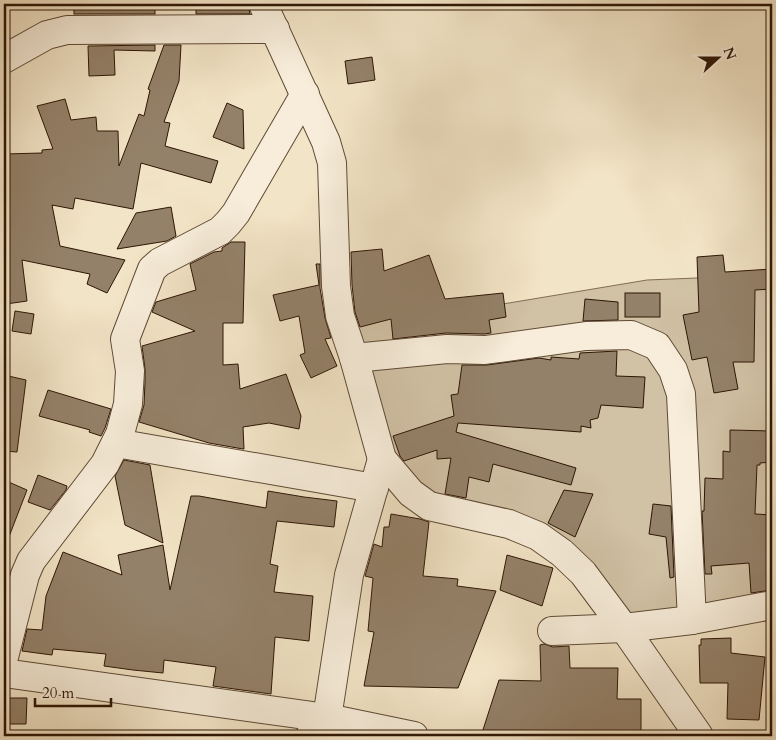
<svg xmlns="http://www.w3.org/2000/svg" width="776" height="740" viewBox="0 0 776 740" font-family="Cardo,serif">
  <rect width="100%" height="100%" fill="#f2e4c6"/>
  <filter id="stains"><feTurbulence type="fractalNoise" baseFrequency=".004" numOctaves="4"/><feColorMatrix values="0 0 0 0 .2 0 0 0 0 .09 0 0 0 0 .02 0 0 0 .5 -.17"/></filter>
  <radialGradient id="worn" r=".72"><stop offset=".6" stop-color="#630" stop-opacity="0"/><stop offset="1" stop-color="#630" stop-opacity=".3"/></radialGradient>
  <polygon fill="#d1c1a5" stroke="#806c55" points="772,275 772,599 624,624 584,572 450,510 396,476 347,310 449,313 647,280"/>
  <g fill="#948169" stroke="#2e1605">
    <rect x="74" y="4" width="81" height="10"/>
    <polygon points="196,4 248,4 250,14 196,14"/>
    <polygon points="155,45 155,51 114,50 115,75 89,76 88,46"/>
    <polygon points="164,45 181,45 179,81 164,122 170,123 165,146 218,161 211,183 141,163 133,209 75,198 73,209 52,205 60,246 125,260 107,293 87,284 90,274 22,260 27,301 6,304 4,285 4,154 42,153 42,150 53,149 37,106 65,99 71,120 96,117 97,131 118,131 119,166 139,114 144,116 150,90 148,89"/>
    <polygon points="372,57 375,80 348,84 345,61"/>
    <polygon points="227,103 243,110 244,149 213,137"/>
    <polygon points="171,207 176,236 167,241 117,249 136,213"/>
    <polygon points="231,242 245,242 243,323 223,323 223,365 238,364 240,389 286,374 301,416 299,429 269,423 243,427 244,449 243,449 209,443 139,422 144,405 145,382 145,369 142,346 195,331 152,312 156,302 196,290 190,264 214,252 222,251 222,248"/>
    <polygon points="382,249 384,271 429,255 445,299 503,293 506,317 489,320 491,333 484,334 446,333 393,339 391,319 360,327 355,312 352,285 351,252"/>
    <polygon points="723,255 725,272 772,269 772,289 755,290 754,362 733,362 738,389 714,393 707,357 692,360 683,315 699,312 697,257"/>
    <polygon points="316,264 320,264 320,288 325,318 331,338 325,339 337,366 311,378 300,355 305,353 299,316 280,321 273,295 319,285"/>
    <rect x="625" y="293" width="35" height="24"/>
    <polygon points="585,299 618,302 618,320 583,321"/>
    <polygon points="15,311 34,314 31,334 12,331"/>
    <polygon points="617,351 616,376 645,377 643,408 601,405 598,418 590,420 591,428 581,426 581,432 458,423 456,432 576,468 571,485 493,464 489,482 469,477 466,498 445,494 451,458 437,459 437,450 404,461 400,456 393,436 454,416 451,395 458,394 462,365 487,365 539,358 551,360 551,357 579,359 580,353"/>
    <polygon points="4,375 26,380 17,452 4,451"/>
    <polygon points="48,390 111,409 105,428 101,436 89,432 90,430 39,416"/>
    <polygon points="730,430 772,431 772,462 760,463 760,465 757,465 755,514 772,515 772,590 751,593 749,563 711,566 712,574 705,574 702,511 704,511 705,478 723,479 723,451 730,452"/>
    <polygon points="124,460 150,465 163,543 125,525 115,476"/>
    <polygon points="38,475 67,486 66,490 50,510 28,502"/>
    <polygon points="4,480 27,490 5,547 4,547"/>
    <polygon points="564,490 593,494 575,537 548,523"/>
    <polygon points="268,491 304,497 337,501 334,527 277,521 270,564 278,566 274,592 313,596 309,641 275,637 271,694 213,686 216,667 164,660 163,673 133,670 104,666 106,654 53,649 52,655 22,651 27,629 42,630 46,596 63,552 122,575 118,555 163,545 170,590 191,496 199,496 266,508"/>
    <polygon points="653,504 671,506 674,577 670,578 666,537 649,534"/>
    <polygon points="391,514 420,519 429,522 423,576 458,579 457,586 496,591 458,688 364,686 374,632 368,631 373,578 365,576 374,544 382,547 384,527 389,527"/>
    <polygon points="507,555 553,568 542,606 500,590"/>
    <polygon points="731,638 731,653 765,657 759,720 727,719 728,683 700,683 699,645 701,645 701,639"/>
    <polygon points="544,644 553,647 569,646 570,668 618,668 617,699 641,699 641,736 481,736 499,680 541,681 540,645"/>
    <polygon points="4,698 27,698 26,724 4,724"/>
  </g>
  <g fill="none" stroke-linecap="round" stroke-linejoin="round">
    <defs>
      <g id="minor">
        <polyline points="263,4 326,142 332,163 336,286 340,316 354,358 382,459 411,493 429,506 509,524 538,536 562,553 583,573 624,628 699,736"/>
        <polyline points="4,59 47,35 67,30 275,29"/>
        <polyline points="354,358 447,349 485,350 586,336 631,335 657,346 673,370 681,394 692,620"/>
        <polyline points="116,443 374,488"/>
        <polyline points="552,631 624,628 692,620 772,605"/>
        <polyline points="4,657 25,575 31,561 105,464 120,434 128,404 130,371 125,339 152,269 160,262 220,231 228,223 236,213 305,94"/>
        <polyline points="4,673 327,718 414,736"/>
        <polyline points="310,736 327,718 349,575 382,459"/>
      </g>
    </defs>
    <use href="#minor" stroke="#5f4a35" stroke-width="30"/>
    <use href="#minor" stroke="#f7edda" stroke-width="28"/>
  </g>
  <rect width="776" height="740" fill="none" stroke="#f2e4c6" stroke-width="20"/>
  <rect x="5" y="5" width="766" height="730" fill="none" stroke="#2e1605" stroke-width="2.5"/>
  <rect x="10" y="10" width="756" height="720" fill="none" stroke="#2e1605"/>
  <g transform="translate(718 58) rotate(69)" stroke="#f7edda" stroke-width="4" paint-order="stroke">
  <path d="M0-4L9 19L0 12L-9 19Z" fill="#2e1605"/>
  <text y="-8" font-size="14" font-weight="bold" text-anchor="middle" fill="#2e1605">N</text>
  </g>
  <path d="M35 698v8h76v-8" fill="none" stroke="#2e1605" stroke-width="2.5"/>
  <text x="42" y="698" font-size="15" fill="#2e1605" stroke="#f7edda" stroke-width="4" paint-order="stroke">20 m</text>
  <rect width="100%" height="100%" filter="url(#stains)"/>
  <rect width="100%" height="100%" fill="url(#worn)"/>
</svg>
